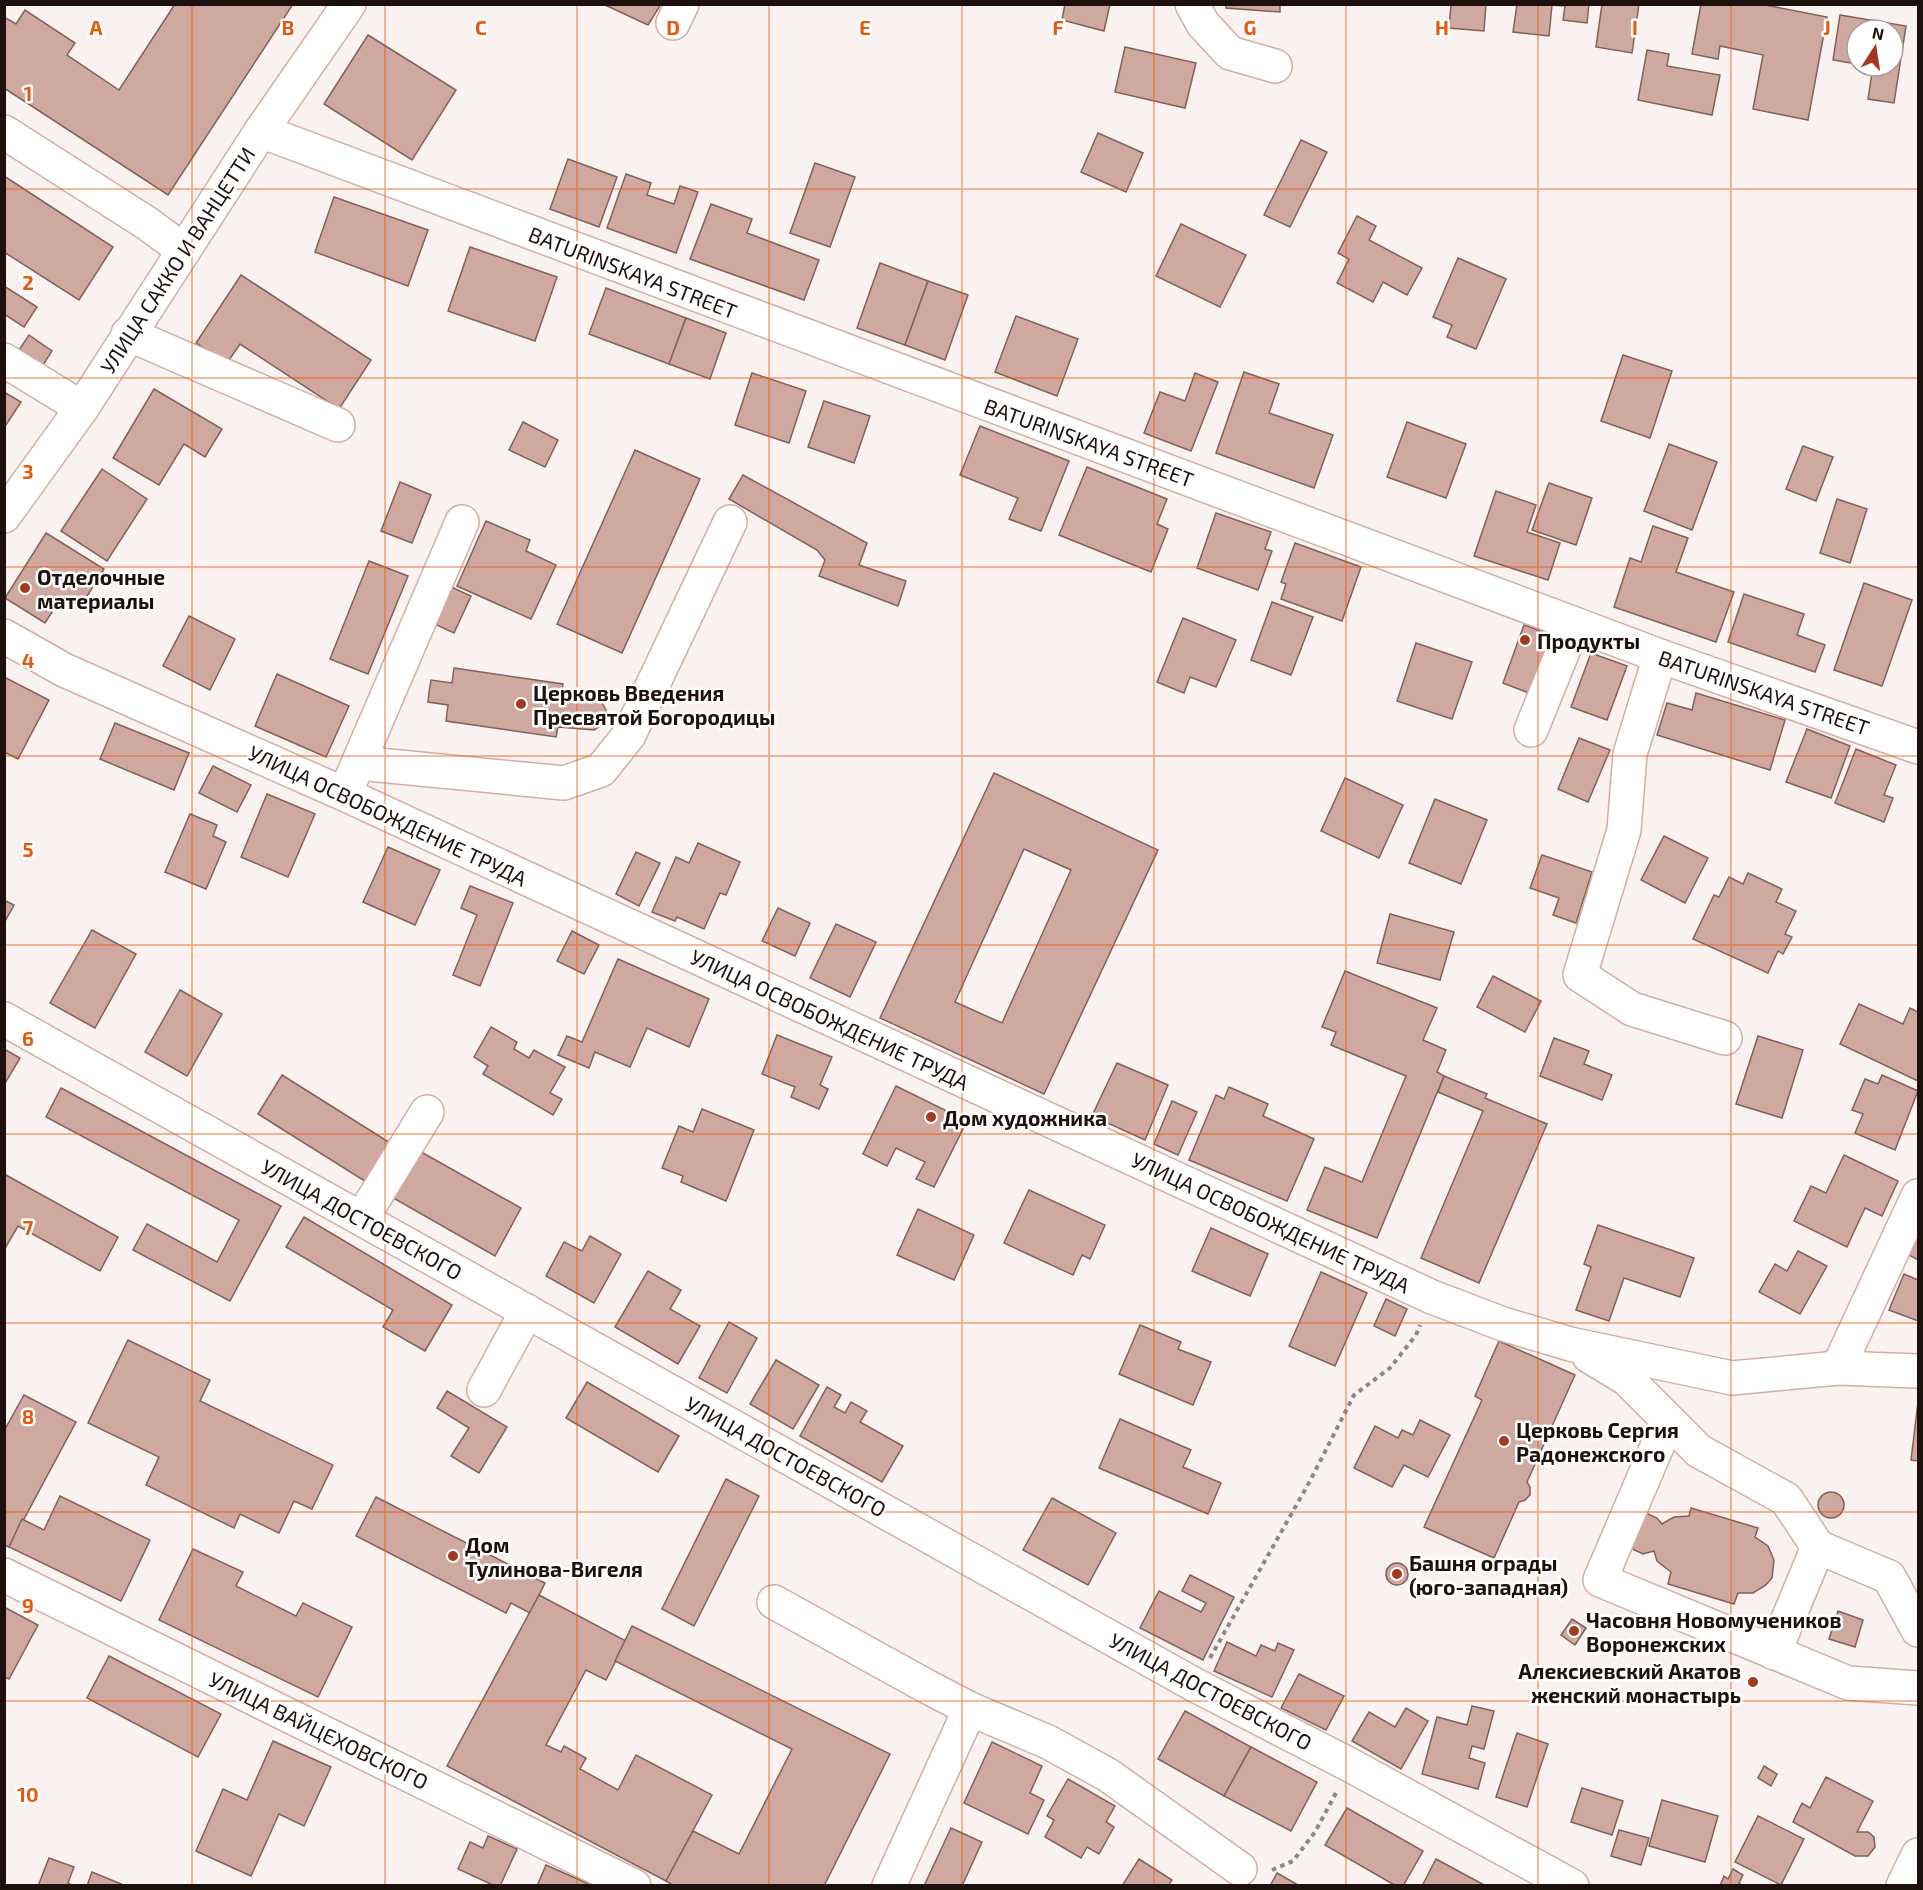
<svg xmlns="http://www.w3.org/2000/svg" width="1923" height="1890" viewBox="0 0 1923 1890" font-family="'Exo 2',sans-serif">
  <rect width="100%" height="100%" fill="#faf2f0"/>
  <g fill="#cfa9a0" stroke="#836158" stroke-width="1.5" fill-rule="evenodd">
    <polygon points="175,4 293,4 168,195 4,88 4,17 16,24 25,10 75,43 67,55 119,90"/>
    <polygon points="603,4 661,4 648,25"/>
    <polygon points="1065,4 1110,4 1104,31 1062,20"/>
    <polygon points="1226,4 1280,4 1280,12 1226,8"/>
    <polygon points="1451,4 1486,4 1484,31 1449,28"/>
    <polygon points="1517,4 1589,4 1587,23 1563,20 1565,6 1552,5 1549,36 1513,32"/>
    <polygon points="1602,4 1639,4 1632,53 1596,47"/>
    <polygon points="1701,4 1760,4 1827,17 1808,120 1753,109 1763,55 1720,46 1718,59 1692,54"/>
    <polygon points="1840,15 1906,26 1894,103 1868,99 1873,66 1870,66 1893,66 1893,30 1857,30 1857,64 1833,60"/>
    <polygon points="368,35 456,90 412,160 324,104"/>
    <polygon points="1125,47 1196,63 1185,108 1115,92"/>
    <polygon points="1647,50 1669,54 1667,66 1720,75 1712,115 1638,100"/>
    <polygon points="1098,133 1143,153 1126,192 1081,172"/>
    <polygon points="1301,140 1327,152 1290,227 1264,215"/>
    <polygon points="568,159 617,177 599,227 550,209"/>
    <polygon points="815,163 855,177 830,247 790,233"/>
    <polygon points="626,174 651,183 647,195 674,204 680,186 698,192 676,253 607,228"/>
    <polygon points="4,176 113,247 79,300 4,252"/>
    <polygon points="334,197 428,230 408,286 315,252"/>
    <polygon points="711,204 752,219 747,233 819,260 804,300 690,259"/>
    <polygon points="1357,216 1376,226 1369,240 1422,268 1407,295 1383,282 1373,302 1337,283 1349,259 1338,253"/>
    <polygon points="1181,224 1246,255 1220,307 1156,276"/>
    <polygon points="470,247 557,277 535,341 448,311"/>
    <polygon points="1458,258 1506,279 1476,349 1447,337 1452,325 1433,317"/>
    <polygon points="880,263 928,281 905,345 857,328"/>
    <polygon points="241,275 371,360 339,409 240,344 227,363 196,343"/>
    <polygon points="928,281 968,295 945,360 905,345"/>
    <polygon points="4,286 37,307 24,327 4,314"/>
    <polygon points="606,288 686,318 669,364 589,334"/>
    <polygon points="1016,316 1078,339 1057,396 995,372"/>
    <polygon points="686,318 726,333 710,379 669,364"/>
    <polygon points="29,335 52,351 38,373 15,356"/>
    <polygon points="1623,355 1672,371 1650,438 1601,421"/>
    <polygon points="1244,372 1279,384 1269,413 1333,435 1314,488 1216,453"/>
    <polygon points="752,373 806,391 789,443 735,425"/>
    <polygon points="1195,373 1218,382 1191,451 1144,433 1160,392 1185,401"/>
    <polygon points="154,389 222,429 205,457 184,444 159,485 113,458"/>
    <polygon points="4,392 21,402 4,428"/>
    <polygon points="824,401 870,416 854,463 808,447"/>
    <polygon points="523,422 558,440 545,467 509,450"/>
    <polygon points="1407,422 1466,444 1446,498 1387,477"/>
    <polygon points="980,426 1069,461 1041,531 1009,519 1018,498 960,475"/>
    <polygon points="1669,444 1717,462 1692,530 1644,511"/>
    <polygon points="1803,446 1833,457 1816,501 1786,489"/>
    <polygon points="635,450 700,479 622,653 557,624"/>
    <polygon points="1087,467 1167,499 1157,524 1168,529 1151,572 1059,535"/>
    <polygon points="102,469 147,499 107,561 61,531"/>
    <polygon points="743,475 867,543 859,565 906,581 898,606 819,576 825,560 817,550 729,499"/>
    <polygon points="400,482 431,495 412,543 381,531"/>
    <polygon points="1549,483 1592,498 1576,545 1532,530"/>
    <polygon points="1496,491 1536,505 1527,532 1560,543 1548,580 1474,556"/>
    <polygon points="1837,499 1867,509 1850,563 1820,553"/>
    <polygon points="1216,513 1271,532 1265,549 1272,551 1258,590 1197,568"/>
    <polygon points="486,521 530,540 526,551 556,565 531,619 457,586"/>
    <polygon points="1653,526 1688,538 1676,572 1734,592 1716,642 1614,607 1630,558 1641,562"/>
    <polygon points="46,533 104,569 79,609 61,598 45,623 5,598"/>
    <polygon points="1295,543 1361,567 1342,621 1281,599 1286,584 1281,582"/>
    <polygon points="369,561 408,576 368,674 330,659"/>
    <polygon points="1864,583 1912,600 1882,686 1834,670"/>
    <polygon points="445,584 471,596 454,633 428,621"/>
    <polygon points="1744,594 1804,614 1797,635 1825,645 1815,672 1728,642"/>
    <polygon points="1272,602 1313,617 1291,675 1251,660"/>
    <polygon points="189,616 235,639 210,690 163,666"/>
    <polygon points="1183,618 1236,640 1216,687 1190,677 1184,693 1157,682"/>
    <polygon points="1524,625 1556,637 1534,695 1503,683"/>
    <polygon points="1416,643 1472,662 1452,719 1397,701"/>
    <polygon points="1591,653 1627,666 1607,720 1571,707"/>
    <polygon points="454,668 563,684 562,691 594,696 601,701 606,710 604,720 602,725 594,730 558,727 556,737 446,721 448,705 428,702 429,692 431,680 452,683"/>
    <polygon points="277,674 349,706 326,757 255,726"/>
    <polygon points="4,677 49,700 18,759 4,752"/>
    <polygon points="1696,693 1785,720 1770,770 1657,735 1667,703 1692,710"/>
    <polygon points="115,723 189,753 174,790 100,759"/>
    <polygon points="1807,729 1850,746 1831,798 1786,782"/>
    <polygon points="1579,738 1610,750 1588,802 1558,789"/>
    <polygon points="1856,749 1896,765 1884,795 1893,798 1884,822 1835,803"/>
    <polygon points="213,766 251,785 237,812 199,793"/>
    <path d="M994 773 1158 850 1044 1094 880 1018ZM1024 849 1071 870 1002 1023 955 1002Z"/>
    <polygon points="1345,778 1403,805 1379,858 1321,831"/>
    <polygon points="267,794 315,814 288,877 241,857"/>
    <polygon points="1435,799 1487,820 1461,884 1409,863"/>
    <polygon points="190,814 217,825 213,836 226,842 206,889 165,872"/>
    <polygon points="1664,836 1708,858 1685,903 1641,880"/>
    <polygon points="698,843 740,862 726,895 720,893 704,929 677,917 675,921 652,912 676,857 689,863"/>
    <polygon points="388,847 440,870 415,925 363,902"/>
    <polygon points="636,852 660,863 639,906 616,894"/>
    <polygon points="1542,855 1592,872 1576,923 1553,915 1559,898 1530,888"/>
    <polygon points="1748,873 1782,889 1776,902 1796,911 1785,934 1792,937 1783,954 1778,951 1768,973 1693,939 1714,895 1719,897 1729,877 1743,884"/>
    <polygon points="470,886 513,903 480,986 453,975 477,915 461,908"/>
    <polygon points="4,900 14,905 4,923"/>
    <polygon points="778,908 810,923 795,956 762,941"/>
    <polygon points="1390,914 1454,932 1440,980 1377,963"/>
    <polygon points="836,924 876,942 850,997 810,978"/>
    <polygon points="92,930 136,954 95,1028 50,1003"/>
    <polygon points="572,931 599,945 584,974 557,961"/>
    <polygon points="618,959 709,999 689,1047 647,1028 630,1067 595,1052 589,1068 558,1055 567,1036 582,1042"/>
    <polygon points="1345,971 1437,1008 1423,1040 1446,1050 1437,1072 1444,1076 1377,1238 1307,1210 1325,1167 1362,1182 1406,1076 1331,1045 1336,1032 1322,1027"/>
    <polygon points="1493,976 1541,1001 1525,1032 1477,1007"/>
    <polygon points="180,990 222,1014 187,1076 145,1052"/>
    <polygon points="1859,1004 1903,1024 1910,1008 1918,1012 1918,1081 1840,1044"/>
    <polygon points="491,1027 517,1042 514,1049 529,1058 534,1050 565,1067 550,1093 562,1099 553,1115 483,1074 488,1066 474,1057"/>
    <polygon points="777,1035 832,1057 820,1085 828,1089 819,1109 791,1097 795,1087 762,1074"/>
    <polygon points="1758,1036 1803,1050 1782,1118 1736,1104"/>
    <polygon points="1554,1038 1589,1051 1584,1064 1612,1075 1602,1100 1540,1076"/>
    <polygon points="4,1049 20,1058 4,1085"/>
    <polygon points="1117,1063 1168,1085 1145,1140 1092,1116"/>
    <polygon points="282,1075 395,1146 371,1185 258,1114"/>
    <polygon points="1882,1075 1918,1091 1895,1150 1855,1133 1863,1114 1852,1110 1865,1079 1878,1084"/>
    <polygon points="1444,1076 1487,1094 1485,1098 1547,1124 1479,1283 1421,1258 1483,1111 1438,1092"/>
    <polygon points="896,1086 967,1121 934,1187 916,1179 925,1162 896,1148 887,1166 863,1154"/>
    <polygon points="1229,1087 1268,1104 1263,1116 1314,1139 1287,1201 1189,1160 1216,1095 1224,1099"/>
    <polygon points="61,1088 281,1206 230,1301 133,1250 147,1224 217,1262 239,1220 46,1117"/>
    <polygon points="1172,1101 1197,1112 1178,1155 1154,1144"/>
    <polygon points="702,1109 754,1130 726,1201 681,1182 683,1176 662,1168 679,1126 693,1132"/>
    <polygon points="414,1148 521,1208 495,1256 388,1195"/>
    <polygon points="1844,1155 1898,1181 1882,1216 1865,1208 1847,1247 1794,1221 1811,1186 1826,1193"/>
    <polygon points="4,1174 118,1237 100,1271 18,1226 4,1250"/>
    <polygon points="1029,1190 1105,1225 1090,1259 1082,1255 1073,1275 1004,1243"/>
    <polygon points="918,1209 974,1235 954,1280 897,1255"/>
    <polygon points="304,1217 452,1305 425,1351 383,1327 393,1310 286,1247"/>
    <polygon points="1598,1225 1694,1258 1680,1297 1624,1278 1609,1321 1576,1310 1591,1267 1584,1264"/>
    <polygon points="1211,1228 1268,1254 1250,1296 1192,1271"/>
    <polygon points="590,1236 621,1254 594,1303 546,1276 564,1242 582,1251"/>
    <polygon points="1918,1237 1918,1260 1909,1255"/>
    <polygon points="1798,1251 1827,1266 1800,1314 1759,1292 1775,1264 1787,1271"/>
    <polygon points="648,1271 681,1290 670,1309 700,1326 678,1364 615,1327"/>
    <polygon points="1321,1272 1367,1293 1335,1366 1289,1346"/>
    <polygon points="1904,1274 1918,1280 1918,1321 1889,1310"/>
    <polygon points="1386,1299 1407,1309 1395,1336 1374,1326"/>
    <polygon points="729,1322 757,1338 727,1393 699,1378"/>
    <polygon points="1140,1325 1181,1342 1178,1349 1211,1362 1193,1405 1119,1374"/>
    <polygon points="128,1340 210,1380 200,1401 333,1465 312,1509 294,1501 279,1533 240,1514 234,1528 146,1485 159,1457 88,1423"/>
    <polygon points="1499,1341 1575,1375 1527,1482 1530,1487 1530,1495 1525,1500 1519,1502 1494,1558 1424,1527 1482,1400 1475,1396"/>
    <polygon points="776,1360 819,1385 793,1429 750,1404"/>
    <polygon points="587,1382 679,1436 658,1472 566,1418"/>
    <polygon points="827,1387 841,1395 834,1407 845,1413 851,1402 867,1411 860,1422 903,1446 882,1482 800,1436"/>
    <polygon points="447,1391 507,1427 479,1473 451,1456 469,1428 437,1408"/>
    <polygon points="24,1395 76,1422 9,1547 4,1545 4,1431"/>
    <polygon points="1918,1402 1918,1461 1911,1460"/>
    <polygon points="1120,1419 1191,1450 1183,1467 1221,1483 1208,1514 1099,1468"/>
    <polygon points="1420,1420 1450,1435 1428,1477 1404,1465 1392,1487 1354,1468 1375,1426 1398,1438 1402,1430 1413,1435"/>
    <polygon points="726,1479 759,1496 694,1626 662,1609"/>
    <circle cx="1831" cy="1505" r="13"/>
    <polygon points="60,1496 150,1540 121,1601 9,1547 22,1519 44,1530"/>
    <polygon points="376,1497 545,1583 530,1613 511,1603 506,1613 356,1536"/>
    <polygon points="1052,1498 1116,1533 1088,1585 1023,1550"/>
    <polygon points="1691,1508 1758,1528 1755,1537 1768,1546 1774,1560 1772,1578 1766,1585 1753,1593 1738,1593 1734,1604 1668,1584 1671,1572 1657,1561 1654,1551 1643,1554 1630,1548 1646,1513 1657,1518 1662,1524 1674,1517 1689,1516"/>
    <polygon points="193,1549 243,1572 236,1586 296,1616 303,1603 352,1627 318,1697 159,1620"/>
    <circle cx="1397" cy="1574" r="11"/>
    <polygon points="1190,1575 1234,1597 1203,1660 1140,1628 1159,1591 1201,1612 1206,1603 1182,1591"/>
    <polygon points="539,1595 626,1641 606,1680 586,1670 546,1745 561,1752 564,1746 586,1758 580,1769 618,1790 636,1755 712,1795 666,1881 447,1766"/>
    <polygon points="4,1607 38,1625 9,1679 4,1677"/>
    <polygon points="1838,1611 1863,1620 1855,1647 1829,1639"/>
    <polygon points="1572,1619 1586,1628 1575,1645 1561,1635"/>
    <polygon points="632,1626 890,1754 824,1886 674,1886 666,1881 693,1831 739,1854 792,1749 615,1661"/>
    <polygon points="1227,1642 1256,1656 1261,1645 1275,1651 1278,1643 1294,1650 1272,1697 1214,1671"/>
    <polygon points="109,1656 221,1714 198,1757 87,1698"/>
    <polygon points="1299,1674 1344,1696 1326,1730 1281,1708"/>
    <polygon points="1472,1706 1494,1711 1484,1749 1472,1746 1469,1758 1485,1763 1478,1789 1422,1774 1437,1717 1467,1725"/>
    <polygon points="1406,1708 1428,1721 1401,1769 1352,1741 1369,1712 1395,1727"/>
    <polygon points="1185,1711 1251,1747 1224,1796 1158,1759"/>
    <polygon points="1517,1733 1548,1744 1527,1807 1496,1797"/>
    <polygon points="273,1741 331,1767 304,1826 279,1814 251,1876 196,1851 223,1789 247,1800"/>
    <polygon points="992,1742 1042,1766 1030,1793 1044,1800 1028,1834 964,1803"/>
    <polygon points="1251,1747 1317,1782 1291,1831 1224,1796"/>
    <polygon points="1764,1766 1777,1774 1771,1786 1758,1778"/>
    <polygon points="1826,1777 1873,1801 1857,1832 1868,1832 1874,1837 1875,1847 1868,1856 1855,1856 1793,1822 1802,1803 1810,1808"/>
    <polygon points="1068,1779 1115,1806 1106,1822 1114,1827 1099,1854 1087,1847 1081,1858 1045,1837 1054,1820 1047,1816"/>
    <polygon points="1582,1788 1623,1801 1612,1835 1571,1822"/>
    <polygon points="1662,1800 1718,1816 1705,1862 1649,1846"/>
    <polygon points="1347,1808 1423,1851 1403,1886 1396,1886 1325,1845"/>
    <polygon points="1758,1816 1804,1839 1781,1885 1735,1862"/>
    <polygon points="951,1828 982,1842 962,1886 924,1886"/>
    <polygon points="1619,1830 1649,1838 1641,1865 1611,1856"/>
    <polygon points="488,1836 517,1849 500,1886 495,1886 458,1869 470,1842 483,1848"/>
    <polygon points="49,1858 74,1867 68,1883 74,1886 38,1886"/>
    <polygon points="1139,1859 1172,1880 1168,1886 1122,1886"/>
    <polygon points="1436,1859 1486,1886 1422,1886"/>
    <polygon points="546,1865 591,1885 537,1886"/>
    <polygon points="1733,1869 1743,1875 1739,1883 1743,1886 1720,1886 1724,1876 1728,1879"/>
    <polygon points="92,1872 126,1886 87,1886"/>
    <polygon points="1277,1873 1300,1886 1270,1886"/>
  </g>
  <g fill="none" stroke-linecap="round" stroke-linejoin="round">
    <defs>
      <g id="minor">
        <polyline points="1192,4 1203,24 1230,53 1275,66"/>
        <polyline points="673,23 682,4"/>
        <polyline points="261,131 1660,656 1918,747"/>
        <polyline points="4,132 148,224 183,250"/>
        <polyline points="128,334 338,425"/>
        <polyline points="4,360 82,408"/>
        <polyline points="4,516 82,408 261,131 349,4"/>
        <polyline points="4,636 64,670 344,794 1432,1297 1503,1324 1570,1344 1732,1378 1838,1368 1918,1371"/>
        <polyline points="1660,656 1630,754 1624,830 1580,975 1632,1009 1725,1038"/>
        <polyline points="1531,730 1574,624"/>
        <polyline points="358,763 564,783 601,770 629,735 730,522"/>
        <polyline points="350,782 462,522"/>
        <polyline points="4,1019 1195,1685 1350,1765 1572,1886"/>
        <polyline points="362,1218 427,1112"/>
        <polyline points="1589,1356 1627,1379 1699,1451 1786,1499 1818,1547 1889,1577 1918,1630"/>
        <polyline points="1838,1368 1918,1196"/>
        <polyline points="484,1390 527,1311"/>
        <polyline points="1668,1421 1600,1580 1848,1683 1918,1688"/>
        <polyline points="4,1575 634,1886"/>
        <polyline points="774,1602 926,1686 970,1709 1048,1742 1108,1775 1240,1869"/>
        <polyline points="1774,1653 1818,1547"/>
        <polyline points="889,1886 970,1709"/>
        <polyline points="1903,1886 1918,1855"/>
      </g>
    </defs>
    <use href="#minor" stroke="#d3aea4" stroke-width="36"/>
    <g stroke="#908683" stroke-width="4" stroke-dasharray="4.5 4.5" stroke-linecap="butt">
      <polyline points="1210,1658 1310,1481 1354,1395 1390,1368 1416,1335 1420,1325"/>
      <polyline points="1272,1870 1293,1861 1315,1832 1336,1793"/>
    </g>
    <use href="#minor" stroke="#fff" stroke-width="33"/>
  </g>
  <path fill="none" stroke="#e8590c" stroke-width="1.5" stroke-opacity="0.55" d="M192 4V1886M385 4V1886M577 4V1886M769 4V1886M962 4V1886M1154 4V1886M1346 4V1886M1538 4V1886M1731 4V1886M4 189H1918M4 378H1918M4 567H1918M4 756H1918M4 945H1918M4 1134H1918M4 1323H1918M4 1512H1918M4 1701H1918"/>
  <g fill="#a23921" stroke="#fff" stroke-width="2">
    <circle cx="25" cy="588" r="6"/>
    <circle cx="1525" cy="640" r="6"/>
    <circle cx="521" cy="704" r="6"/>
    <circle cx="931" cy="1117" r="6"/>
    <circle cx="1504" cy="1441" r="6"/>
    <circle cx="453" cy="1556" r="6"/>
    <circle cx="1397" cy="1574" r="6"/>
    <circle cx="1574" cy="1631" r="6"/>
    <circle cx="1753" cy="1682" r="6"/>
  </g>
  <g text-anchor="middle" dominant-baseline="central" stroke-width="5" stroke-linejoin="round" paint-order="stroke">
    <g font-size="21" fill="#1d100d" stroke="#fff">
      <text transform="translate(177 260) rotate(-57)">УЛИЦА САККО И ВАНЦЕТТИ</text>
      <text transform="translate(633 272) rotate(21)">BATURINSKAYA STREET</text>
      <text transform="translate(1089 442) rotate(20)">BATURINSKAYA STREET</text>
      <text transform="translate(1764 692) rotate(19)">BATURINSKAYA STREET</text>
      <text transform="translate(388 815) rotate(25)">УЛИЦА ОСВОБОЖДЕНИЕ ТРУДА</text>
      <text transform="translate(830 1019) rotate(25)">УЛИЦА ОСВОБОЖДЕНИЕ ТРУДА</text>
      <text transform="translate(362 1219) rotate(29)">УЛИЦА ДОСТОЕВСКОГО</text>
      <text transform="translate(1271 1222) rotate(25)">УЛИЦА ОСВОБОЖДЕНИЕ ТРУДА</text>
      <text transform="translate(786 1456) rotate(29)">УЛИЦА ДОСТОЕВСКОГО</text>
      <text transform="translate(1211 1691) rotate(28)">УЛИЦА ДОСТОЕВСКОГО</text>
      <text transform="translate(319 1730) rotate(26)">УЛИЦА ВАЙЦЕХОВСКОГО</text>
    </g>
    <g font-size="21" font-weight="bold" fill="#1d100d" stroke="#fff" text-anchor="start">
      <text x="37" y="576">Отделочные<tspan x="37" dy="24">материалы</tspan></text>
      <text x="1537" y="640">Продукты</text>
      <text x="533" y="692">Церковь Введения<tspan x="533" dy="24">Пресвятой Богородицы</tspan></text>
      <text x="943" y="1117">Дом художника</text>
      <text x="1516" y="1429">Церковь Сергия<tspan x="1516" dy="24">Радонежского</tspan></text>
      <text x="465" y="1544">Дом<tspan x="465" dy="24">Тулинова-Вигеля</tspan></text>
      <text x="1409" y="1562">Башня ограды<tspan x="1409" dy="24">(юго-западная)</tspan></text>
      <text x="1586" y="1619">Часовня Новомучеников<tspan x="1586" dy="24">Воронежских</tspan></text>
      <text x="1741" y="1670" text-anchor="end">Алексиевский Акатов<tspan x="1741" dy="24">женский монастырь</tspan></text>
    </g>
  </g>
  <g font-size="20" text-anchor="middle" font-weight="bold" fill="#e8590c" stroke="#fff" stroke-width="5" stroke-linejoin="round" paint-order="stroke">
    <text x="96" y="35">A</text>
    <text x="288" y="35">B</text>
    <text x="481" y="35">C</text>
    <text x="673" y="35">D</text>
    <text x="865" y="35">E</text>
    <text x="1058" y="35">F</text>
    <text x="1250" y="35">G</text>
    <text x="1442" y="35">H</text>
    <text x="1635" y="35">I</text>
    <text x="1827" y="35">J</text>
    <text x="28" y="101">1</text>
    <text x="28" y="290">2</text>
    <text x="28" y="479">3</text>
    <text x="28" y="668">4</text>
    <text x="28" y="857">5</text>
    <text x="28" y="1046">6</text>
    <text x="28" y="1235">7</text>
    <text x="28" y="1424">8</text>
    <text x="28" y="1613">9</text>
    <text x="28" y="1802">10</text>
  </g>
  <rect width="1923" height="1890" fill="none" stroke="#1d100d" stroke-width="12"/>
  <g transform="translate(1875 48) rotate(12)"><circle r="28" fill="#ffffff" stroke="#a59f9e" stroke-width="1.5"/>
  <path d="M0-4.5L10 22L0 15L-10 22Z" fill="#a23921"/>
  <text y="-9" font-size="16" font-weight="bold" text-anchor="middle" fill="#1d100d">N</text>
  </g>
</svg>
